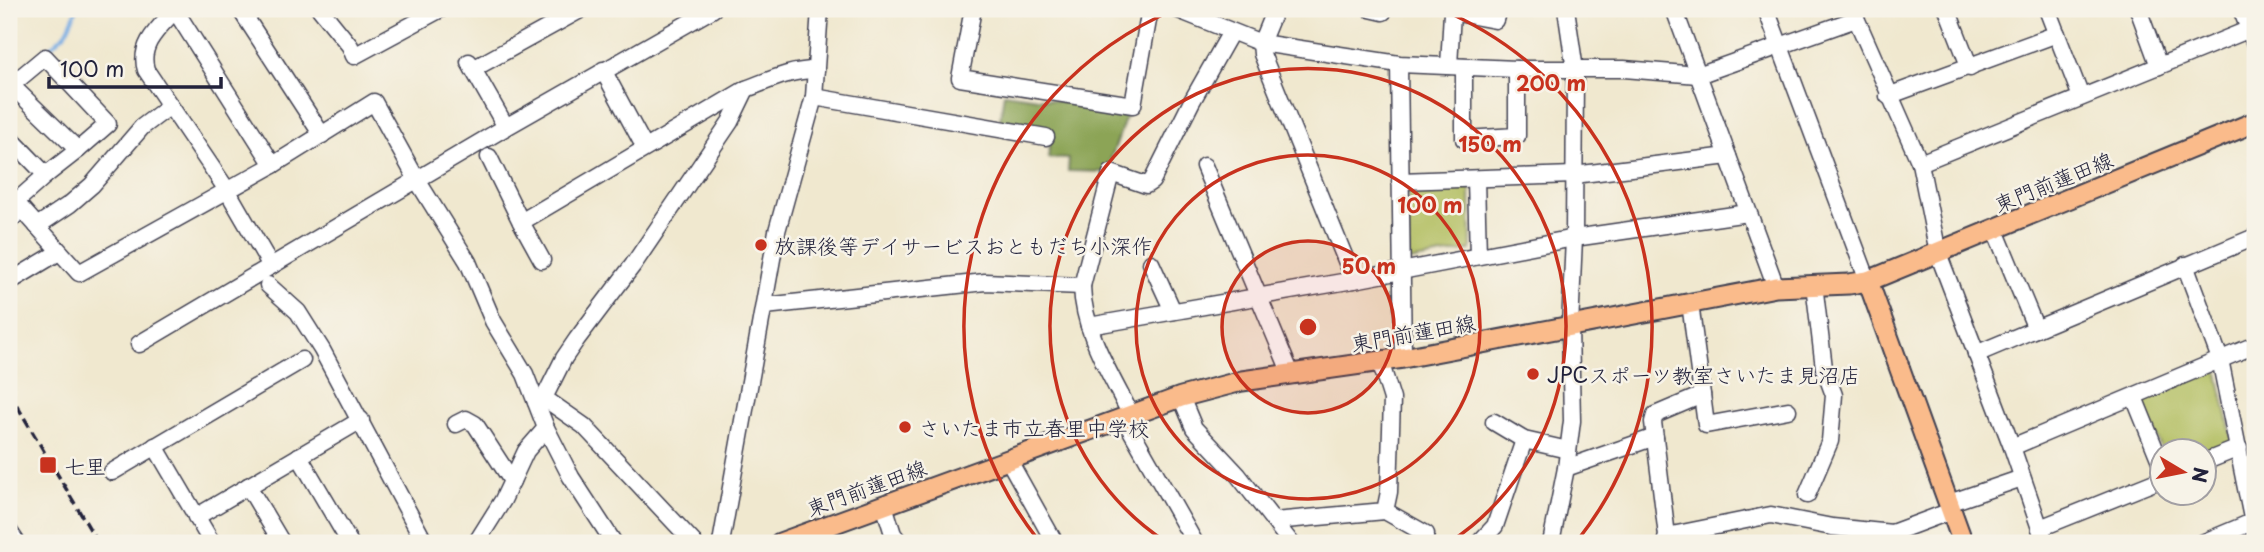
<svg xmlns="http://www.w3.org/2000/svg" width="2264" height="552" viewBox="0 0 2264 552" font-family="'Playpen Sans','Klee One',sans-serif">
  <rect width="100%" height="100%" fill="#f7f3e8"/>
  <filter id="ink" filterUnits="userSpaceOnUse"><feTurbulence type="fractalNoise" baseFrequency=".0143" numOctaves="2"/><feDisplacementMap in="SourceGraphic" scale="14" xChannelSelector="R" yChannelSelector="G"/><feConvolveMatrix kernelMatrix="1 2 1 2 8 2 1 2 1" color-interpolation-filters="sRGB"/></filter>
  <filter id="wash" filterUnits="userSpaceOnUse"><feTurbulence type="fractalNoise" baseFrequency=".00686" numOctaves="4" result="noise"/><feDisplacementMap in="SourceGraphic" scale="28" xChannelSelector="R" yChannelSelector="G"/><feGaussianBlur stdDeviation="1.57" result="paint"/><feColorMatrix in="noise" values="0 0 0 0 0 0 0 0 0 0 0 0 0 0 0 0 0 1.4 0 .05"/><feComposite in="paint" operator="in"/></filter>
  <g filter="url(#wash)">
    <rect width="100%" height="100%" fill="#f0e8cf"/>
    <g fill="#b1bd5f" stroke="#6a704d" stroke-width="2">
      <polygon points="1470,188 1471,250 1409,261 1408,189"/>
      <polygon points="2217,369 2233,443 2205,455 2204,450 2162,450 2141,400"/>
    </g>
    <polygon fill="#8ca456" stroke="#576348" stroke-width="2" points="1004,93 1128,111 1106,172 1068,171 1069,159 1048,158 1051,134 999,126"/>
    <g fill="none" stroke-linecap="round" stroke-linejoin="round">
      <polyline stroke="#75abe3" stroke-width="3.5" points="46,51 66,33 77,9"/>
    </g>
  </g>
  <g filter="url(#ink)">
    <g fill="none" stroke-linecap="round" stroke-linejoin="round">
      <defs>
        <g id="minor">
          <path d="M176 9C160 27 138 44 146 70L227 190 271 266"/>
          <polyline points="240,9 322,135"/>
          <polyline points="320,9 350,46 354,56 441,9"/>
          <polyline points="973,9 960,78 1133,105 1150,9"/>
          <polyline points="1176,9 1261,43 1399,64 1517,69 1624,69 1698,75 1856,19"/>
          <polyline points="1275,9 1261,43 1262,54 1354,280"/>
          <polyline points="1370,9 1383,12"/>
          <polyline points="1674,9 1776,287"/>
          <polyline points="1766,9 1868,281"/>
          <polyline points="1852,9 1920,163 1938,253 2012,447 2045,543"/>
          <polyline points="1947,9 1970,68"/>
          <polyline points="2047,9 2081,97"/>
          <polyline points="2138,9 2159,66"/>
          <polyline points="2241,9 2255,44"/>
          <polyline points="469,62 506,127"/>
          <polyline points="1399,64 1403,358"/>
          <polyline points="1449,66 1452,12 1495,20 1498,9"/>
          <polyline points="1464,67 1464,139 1517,136 1517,69"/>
          <polyline points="473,69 582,9"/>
          <polyline points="603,70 645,148"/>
          <polyline points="9,87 45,57 108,124 78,150"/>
          <polyline points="1888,96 2057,34"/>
          <polyline points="814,97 1046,137"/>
          <polyline points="9,137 46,175 78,150 11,85"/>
          <polyline points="489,157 521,222"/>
          <polyline points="1920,163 2255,27"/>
          <polyline points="273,165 374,102 417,180 468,262 493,321 525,374 546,428 571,477 614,543"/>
          <polyline points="1204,166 1291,374"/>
          <polyline points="1476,179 1478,256"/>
          <polyline points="1400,181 1574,175 1728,156"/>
          <polyline points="9,208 46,175"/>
          <polyline points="9,221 22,209 79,273 273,165 175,10"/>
          <polyline points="37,226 70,204 92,185 142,127 170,106"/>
          <polyline points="1995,230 2036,329"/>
          <path d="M542 260 521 222 746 89C770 80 790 70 816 70"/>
          <polyline points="1151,263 1173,311"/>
          <polyline points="2185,265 2220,359 2255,533"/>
          <polyline points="9,282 59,252"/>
          <polyline points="268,285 298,312 322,350 425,543"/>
          <polyline points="1690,303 1706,425 1788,410"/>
          <polyline points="765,306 985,282 1082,286"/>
          <polyline points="1089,326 1354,280 1574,238 1748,213"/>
          <polyline points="139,344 506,127 713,9"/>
          <polyline points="1976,354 2255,237"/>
          <polyline points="1181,397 1194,428 1238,475 1291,543"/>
          <polyline points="2134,397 2162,466"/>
          <polyline points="544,398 584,426 694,543"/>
          <polyline points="536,402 544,398 564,358 577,339 633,265 730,122 746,89"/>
          <path d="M1131 415C1111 375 1083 332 1082 286L1111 173 1146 185 1152 181 1192 101 1231 32"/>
          <polyline points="1124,418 1195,543"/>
          <polyline points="1494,422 1524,440 1568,450"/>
          <polyline points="456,424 466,419 475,424 512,481"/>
          <polyline points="155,446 212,543"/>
          <polyline points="2012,447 2255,345"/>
          <polyline points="299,456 350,543"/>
          <polyline points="1008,459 1055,543"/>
          <polyline points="2204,462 2239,448"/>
          <polyline points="1566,468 1655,437"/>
          <polyline points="112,472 302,360"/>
          <polyline points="248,486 282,543"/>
          <polyline points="1807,495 1830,441 1834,395 1824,368 1814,284"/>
          <polyline points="1949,503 2022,478"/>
          <polyline points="884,505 893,534 900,543"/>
          <polyline points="1385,511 1426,534 1422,543"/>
          <polyline points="196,517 361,420"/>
          <polyline points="1274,521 1385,511 1389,492 1392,399 1380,361"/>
          <polyline points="2040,528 2162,479"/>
          <polyline points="9,531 17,543"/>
          <polyline points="1667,536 1771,515 1832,527 1892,533 1951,511"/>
          <polyline points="476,543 503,500 526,451 546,428"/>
          <polyline points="721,543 777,231 814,97 820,9"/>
          <polyline points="1479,543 1495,526 1524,440"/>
          <polyline points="1551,543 1566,468 1572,421 1570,327 1574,238 1575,70 1566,9"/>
          <polyline points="1665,543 1667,536 1653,422 1655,415 1702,395"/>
          <polyline points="2202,543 2252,522"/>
        </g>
        <g id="major">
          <polyline points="1868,281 1963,543"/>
          <polyline points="780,543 1181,397 1242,381 1403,358 1776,287 1849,284 1868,281 2255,122"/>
        </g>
      </defs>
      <use href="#minor" stroke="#414051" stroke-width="19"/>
      <use href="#major" stroke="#414051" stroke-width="23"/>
      <use href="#minor" stroke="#fff" stroke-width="16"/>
      <use href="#major" stroke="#fabb8b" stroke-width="19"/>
      <polyline stroke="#22223b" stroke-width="3.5" stroke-dasharray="10 5" stroke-linecap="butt" points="9,392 98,543"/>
    </g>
  </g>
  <circle cx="1308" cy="327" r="86" fill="#c8321e" fill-opacity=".12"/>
  <g fill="none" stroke="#c8321e" stroke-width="3.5">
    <circle cx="1308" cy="327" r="86"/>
    <circle cx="1308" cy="327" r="172"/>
    <path d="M1166 542A258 258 0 1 1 1450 542"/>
    <path d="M1039 541A344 344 0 0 1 1176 9M1440 9A344 344 0 0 1 1577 541"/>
  </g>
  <g fill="#c8321e" stroke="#f7f3e8" stroke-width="2.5">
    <circle cx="761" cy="245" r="7"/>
    <circle cx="1533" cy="374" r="7"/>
    <circle cx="905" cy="427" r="7"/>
    <rect x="39" y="456" width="18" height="18" rx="3.5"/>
  </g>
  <g text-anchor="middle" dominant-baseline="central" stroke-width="5" stroke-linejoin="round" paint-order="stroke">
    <g font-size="21" fill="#22223b" stroke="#f7f3e8">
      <text transform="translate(2053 181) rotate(-22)">東門前蓮田線</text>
      <text transform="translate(1413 332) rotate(-10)">東門前蓮田線</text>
      <text transform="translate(866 487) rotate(-20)">東門前蓮田線</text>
    </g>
    <g font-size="21" fill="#22223b" stroke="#f7f3e8" text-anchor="start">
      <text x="775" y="245">放課後等デイサービスおともだち小深作</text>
      <text x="1547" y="374">JPCスポーツ教室さいたま見沼店</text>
      <text x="919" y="427">さいたま市立春里中学校</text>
      <text x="64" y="465">七里</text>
    </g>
  </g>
  <circle cx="1308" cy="327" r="10" fill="#c8321e" stroke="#f7f3e8" stroke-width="3.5"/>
  <g font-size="21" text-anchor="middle" font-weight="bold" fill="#c8321e" stroke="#f7f3e8" stroke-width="5" stroke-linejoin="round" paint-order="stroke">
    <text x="1551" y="91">200 m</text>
    <text x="1490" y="152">150 m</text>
    <text x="1430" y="213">100 m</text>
    <text x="1369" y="274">50 m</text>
  </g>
  <rect width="2264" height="552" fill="none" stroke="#f7f3e8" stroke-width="35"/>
  <g transform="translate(2183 472) rotate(100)"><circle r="33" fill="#f7f3e8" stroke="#a29fa3" stroke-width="2"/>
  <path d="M0-5L12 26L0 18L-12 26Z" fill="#c8321e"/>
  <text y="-10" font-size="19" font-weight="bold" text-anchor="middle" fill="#22223b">N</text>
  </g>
  <path d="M49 77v10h172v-10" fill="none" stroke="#22223b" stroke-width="3.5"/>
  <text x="60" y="77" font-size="21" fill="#22223b" stroke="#f7f3e8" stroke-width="5" paint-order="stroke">100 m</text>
</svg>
